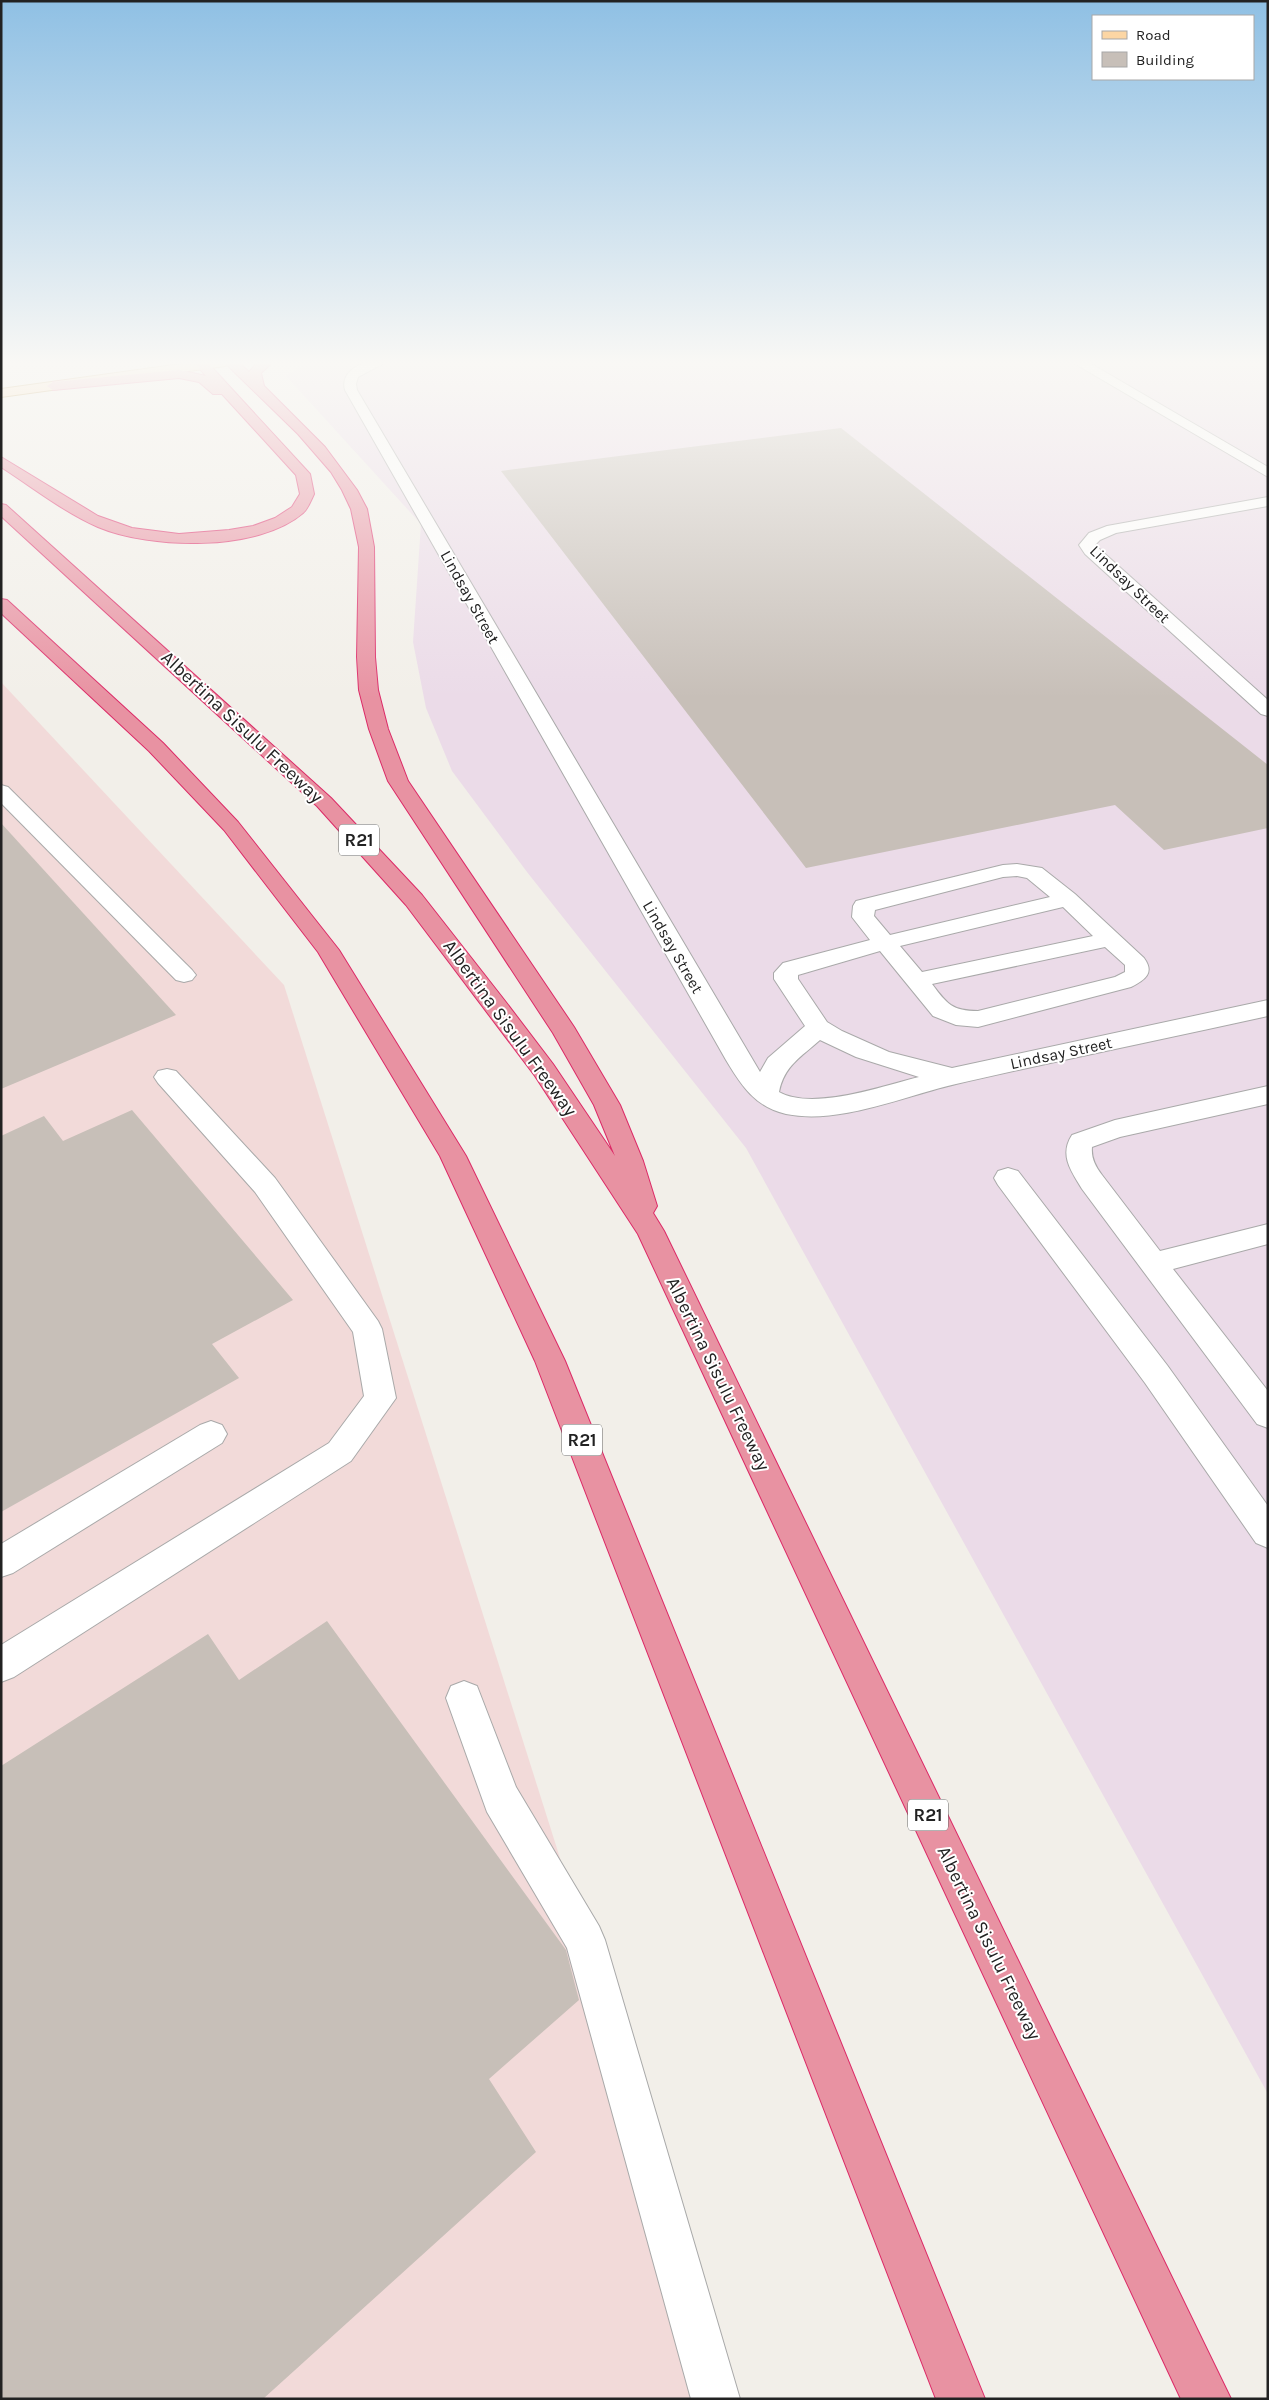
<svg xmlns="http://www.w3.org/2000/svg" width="1269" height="2400" viewBox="0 0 1269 2400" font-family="Karla,sans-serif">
  <rect width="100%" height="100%" fill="#f2efe9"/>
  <polygon fill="#f2dad9" points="1,682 284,985 731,2399 1,2399"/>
  <polygon fill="#ebdbe8" points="315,362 1268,362 1268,2094 746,1148 527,872 452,771 426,708 413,642 421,524 286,376 304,364"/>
  <g fill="#c7bfb8">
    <polygon points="841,428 1268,765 1268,828 1164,850 1115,805 806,868 501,471"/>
    <polygon points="1,823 176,1015 1,1089"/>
    <polygon points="132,1110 293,1300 212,1344 239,1378 1,1512 1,1136 44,1116 63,1141"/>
    <polygon points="327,1621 566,1950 579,2000 489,2079 536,2152 263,2399 1,2399 1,1766 208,1634 239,1680"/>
  </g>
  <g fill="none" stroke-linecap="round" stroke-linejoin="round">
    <defs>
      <g id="minor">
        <path d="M366 362H386L358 377 356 384 357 390 760 1072 768 1058 805 1026 774 979V973L783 963 870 940 852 917 853 906 856 901 1003 865 1017 864 1042 868 1075 894 1144 958C1155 973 1145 980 1131 987L978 1027 956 1025 933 1016 880 951 798 975V979L827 1022 842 1031 889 1052 952 1068 1268 1000V1016C1164 1039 1060 1060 956 1084 904 1096 839 1125 786 1114 755 1107 741 1085 726 1060L345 390C341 375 353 367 366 362ZM1017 876 1027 878 1050 897 890 935 874 916 875 910 1003 877ZM1063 907 1093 936 922 972 900 946ZM1105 947 1125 965V972L1115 977 978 1011C952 1011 947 1004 932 984ZM820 1040 856 1057 919 1077C883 1086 813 1111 779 1092 784 1066 801 1057 820 1040Z"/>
        <polygon points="1072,362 1088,362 1268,467 1268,477"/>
        <polygon points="1268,497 1268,506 1116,533 1100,540 1095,545 1268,700 1268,716 1261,714 1085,554 1079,545 1089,533 1107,526"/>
        <polygon points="1,785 8,787 192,970 196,975 192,980 184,982 176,980 1,803"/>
        <polygon points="167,1069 176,1071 275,1178 378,1321 382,1329 396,1398 351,1461 14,1677 1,1682 1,1645 329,1443 364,1396 353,1332 255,1192 158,1083 154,1077 158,1071"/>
        <path d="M1268 1086V1104L1120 1137 1092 1147C1091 1158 1095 1166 1102 1175L1160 1251 1268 1224V1244L1173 1269 1268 1391V1428L1257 1424 1082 1189C1071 1171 1059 1155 1072 1135L1115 1120Z"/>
        <polygon points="1008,1168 1018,1171 1167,1365 1268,1506 1268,1548 1256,1543 1145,1383 998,1185 994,1178 998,1171"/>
        <polygon points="211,1421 222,1425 227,1434 222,1443 13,1573 1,1577 1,1544 200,1425"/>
        <polygon points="464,1681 477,1686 516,1787 599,1926 605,1940 740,2399 691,2399 567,1948 487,1812 446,1698 451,1686"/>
      </g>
      <polygon id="major" points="195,362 231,362 225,366 1,397 1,389"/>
      <g id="highway">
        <path d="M194 362H207L310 474 314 494C311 500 308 509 303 513 258 552 150 549 98 527 65 513 32 487 1 467V457L98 516 132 528 179 534 229 530 253 526 275 518 292 507 300 494 296 475 222 394H213L199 382 179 378 53 390 47 386 53 382 179 370 206 376Z"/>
        <polygon points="224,362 238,362 249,372 258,362 273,362 261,373 264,386 325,447 357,490 367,509 374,547 375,657 378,690 388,729 408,781 574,1027 620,1105 643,1161 657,1206 653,1213 664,1231 1231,2399 1181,2399 638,1234 535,1076 406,905 317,806 1,516 1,504 6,505 331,798 422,895 505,1001 553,1064 615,1156 594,1105 553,1033 388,781 369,729 359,690 357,657 359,547 351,509 342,490 331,472 298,434"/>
        <polygon points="1,599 7,600 163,743 238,822 339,950 466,1156 565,1361 985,2399 936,2399 535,1361 440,1156 318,952 224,830 149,751 1,613"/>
      </g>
    </defs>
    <use href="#minor" stroke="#a9a9a9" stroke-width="2"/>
    <use href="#major" stroke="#a06b00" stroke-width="2"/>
    <use href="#highway" stroke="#dc2a67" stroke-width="2"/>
    <use href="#minor" fill="#fff" fill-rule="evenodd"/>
    <use href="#major" fill="#fcd6a4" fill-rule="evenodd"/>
    <use href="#highway" fill="#e892a2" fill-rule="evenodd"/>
  </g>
  <linearGradient id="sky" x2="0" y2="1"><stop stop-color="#8fc0e4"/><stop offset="0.52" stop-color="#f9f8f5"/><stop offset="1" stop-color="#f9f8f5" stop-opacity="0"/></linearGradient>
  <rect width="1269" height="698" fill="url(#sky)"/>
  <g text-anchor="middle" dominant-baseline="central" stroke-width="4" stroke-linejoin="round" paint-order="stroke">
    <g font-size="16" fill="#222" stroke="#fff">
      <text transform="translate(1130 584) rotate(44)">Lindsay Street</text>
      <text transform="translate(470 597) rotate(61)">Lindsay Street</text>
      <text transform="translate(673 947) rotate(60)">Lindsay Street</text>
      <text transform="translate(1061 1053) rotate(-12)">Lindsay Street</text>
    </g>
    <g fill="#fff" stroke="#646464" stroke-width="1">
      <rect x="339" y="824.5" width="40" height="31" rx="4"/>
      <rect x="562" y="1424.5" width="40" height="31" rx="4"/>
      <rect x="908" y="1799.5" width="40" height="31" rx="4"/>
    </g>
    <g font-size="18" font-weight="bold" fill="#222">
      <text x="359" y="840">R21</text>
      <text x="582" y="1440">R21</text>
      <text x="928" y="1815">R21</text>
    </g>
    <g font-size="19" fill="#222" stroke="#fff">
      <text transform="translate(242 727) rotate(43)">Albertina Sisulu Freeway</text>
      <text transform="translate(510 1028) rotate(54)">Albertina Sisulu Freeway</text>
      <text transform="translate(718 1374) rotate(64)">Albertina Sisulu Freeway</text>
      <text transform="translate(989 1943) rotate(64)">Albertina Sisulu Freeway</text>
    </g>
  </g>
  <rect width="1269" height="2400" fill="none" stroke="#222222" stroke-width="5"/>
  <rect x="1092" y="15" width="162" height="65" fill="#ffffff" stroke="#a7a7a7"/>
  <rect x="1102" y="31" width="25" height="8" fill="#fcd6a4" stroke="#a7a7a7"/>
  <text x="1136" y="40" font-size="15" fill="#222222">Road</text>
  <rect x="1102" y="52" width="25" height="15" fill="#c7bfb8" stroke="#a7a7a7"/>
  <text x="1136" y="65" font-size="15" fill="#222222">Building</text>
</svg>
